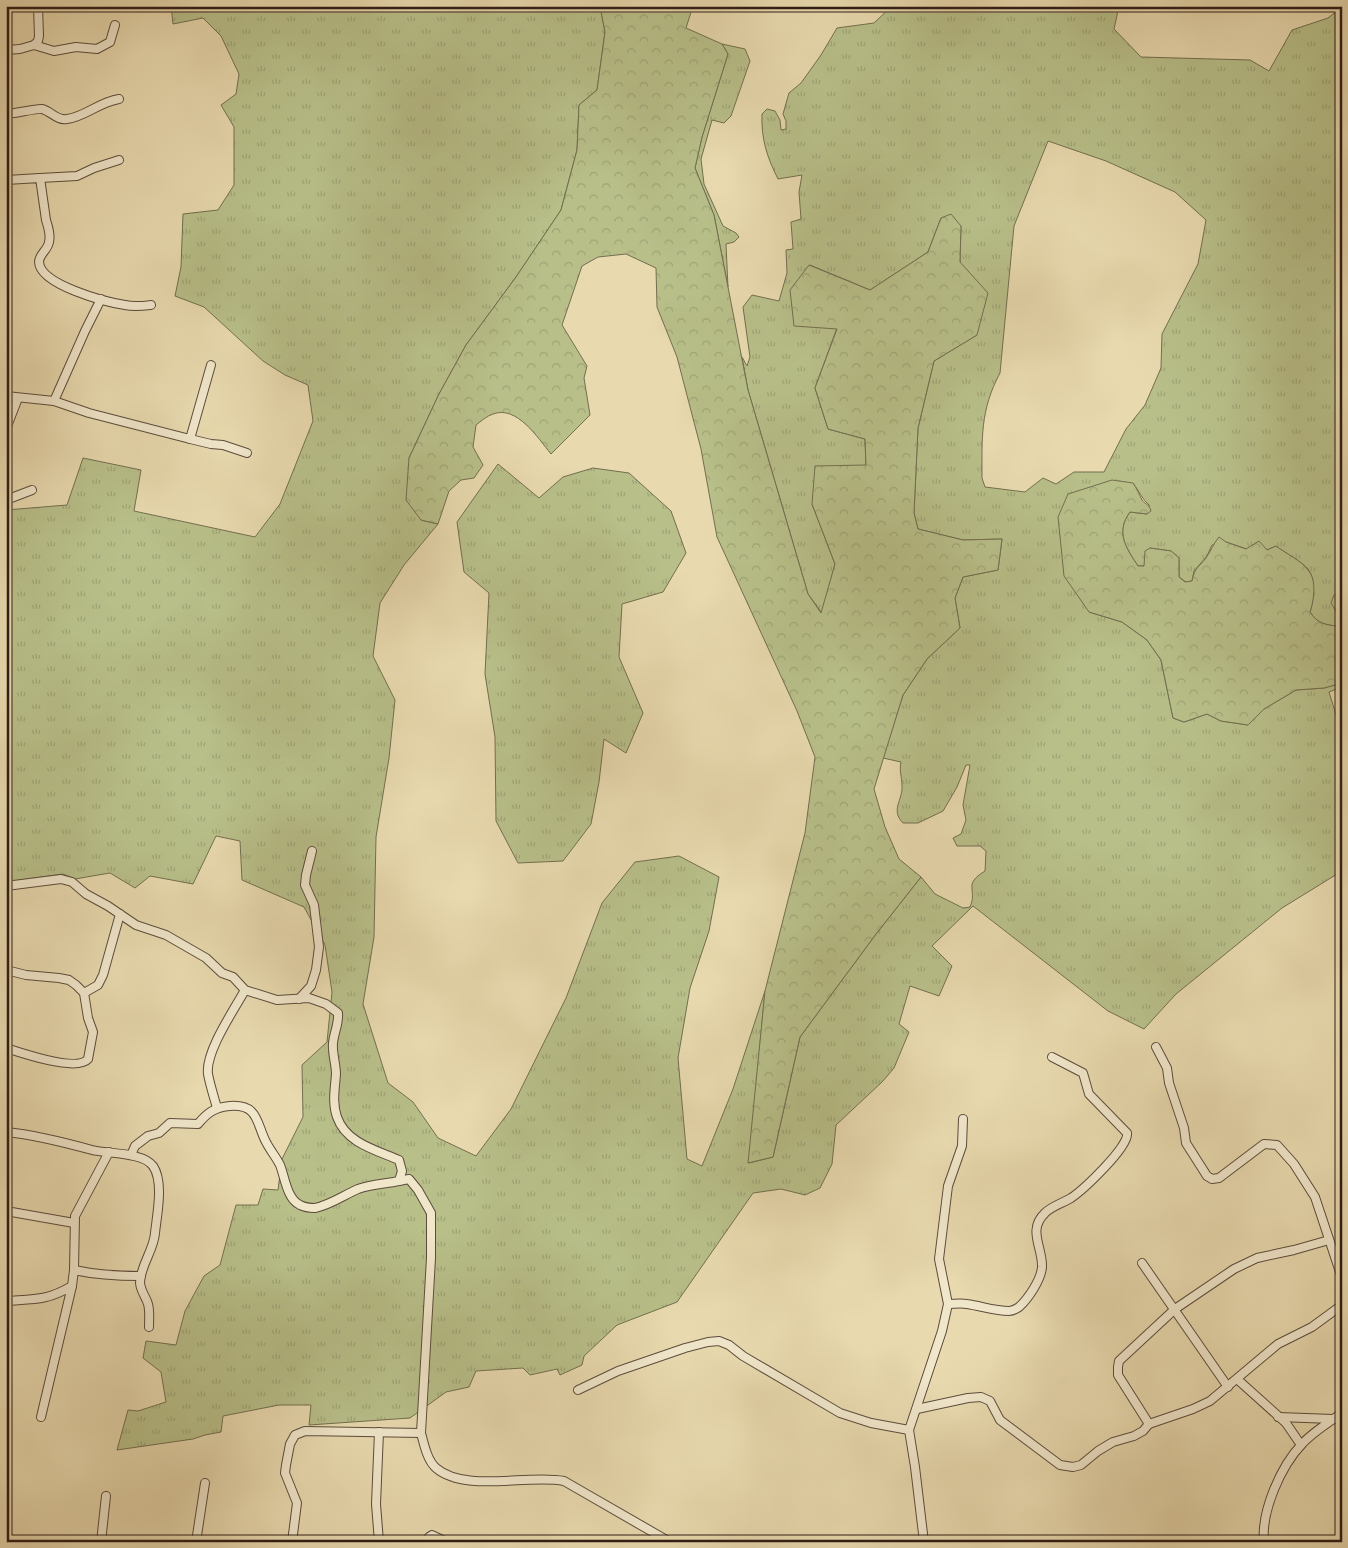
<svg xmlns="http://www.w3.org/2000/svg" width="1348" height="1548" viewBox="0 0 1348 1548" font-family="'IM FELL English',serif">
  <defs>
    <pattern id="grass-tufts" width="24" height="20" patternUnits="userSpaceOnUse" patternTransform="scale(1.25)"><rect width="24" height="20" fill="#b8bf89"/><path d="M3 7l-1-3M5 7V3M7 7l1-3M15 17l-1-3M17 17v-4M19 17l1-3" fill="none" stroke="#9ea476"/></pattern>
    <pattern id="forest-crowns" width="20" height="18" patternUnits="userSpaceOnUse" patternTransform="scale(1.25)"><rect width="20" height="18" fill="#b8bf89"/><path d="M2 6a3 3 0 1 1 6 0M12 15a3 3 0 1 1 6 0" fill="none" stroke="#9ea476"/></pattern>
  </defs>
  <rect width="100%" height="100%" fill="#e8d9ae"/>
  <filter id="stains"><feTurbulence type="fractalNoise" baseFrequency=".004" numOctaves="4"/><feColorMatrix values="0 0 0 0 .2 0 0 0 0 .09 0 0 0 0 .02 0 0 0 .5 -.17"/></filter>
  <radialGradient id="worn" r=".72"><stop offset=".6" stop-color="#630" stop-opacity="0"/><stop offset="1" stop-color="#630" stop-opacity=".3"/></radialGradient>
  <g fill="url(#grass-tufts)" stroke="#736e50" fill-rule="evenodd">
    <path d="M171 6H600L605 32 597 90 579 105 577 150 561 210 516 277 466 345 439 394 409 458 421 520 438 524 404 565 380 603 373 656 395 700 389 758 376 837 374 937 363 1004 388 1083 413 1102 438 1138 476 1156 511 1109 566 998 602 903 635 862 679 856 719 877 709 931 690 988 678 1058 687 1159 702 1166 733 1089 765 991 749 1163 773 1157 800 1037 876 934 921 877 935 894 963 908 970 907C978 889 962 885 985 871L986 851 980 846H957L953 838 961 834 966 820 963 805 970 765H966L957 787 943 811 918 823H903C890 810 903 800 902 786 902 777 899 771 901 762L883 758 903 695 927 659 960 628 955 598 963 577 998 570 1002 539 963 540 918 529 914 513 918 428 934 361 977 335 960 262 961 226 941 218 928 252 870 290 810 265 837 328 815 388 828 429 865 439 866 465 812 504 835 564 822 613 808 594 748 390 742 357 747 366 750 357 743 307 752 295 779 301 787 273 786 250 793 249 791 222 801 219 799 192 802 175 778 179C767 157 761 139 762 114L767 109 775 111 780 120 781 130 786 129V121L783 114 789 93 801 83 821 55 837 28 874 23 892 6H1119L1114 29 1141 57 1250 60 1269 71 1292 30 1328 18 1342 7V593L1332 603 1341 620 1337 626C1325 625 1317 623 1310 612 1314 601 1316 579 1308 569 1301 561 1285 553 1276 546L1267 550 1255 544 1247 549 1226 542 1212 545 1207 556 1194 571 1192 581 1186 582 1179 577V558L1171 551 1150 548 1144 566H1138C1126 548 1115 532 1130 512L1147 514 1149 505C1142 499 1139 491 1133 483L1089 612 1122 622 1147 640 1161 660 1173 718 1184 722 1207 714 1221 721 1248 725 1264 709 1296 690 1324 688 1342 683V687L1329 692 1342 734V871L1282 908 1176 994 1144 1029 1108 1011 973 906 932 946 952 966 939 996 910 986 899 1024 909 1032 894 1068 882 1082 836 1125 832 1164 820 1188 805 1195 781 1189 753 1193 677 1302 617 1325 584 1356 582 1365 560 1375 557 1369 530 1375 523 1368 476 1371 469 1387 446 1392 410 1418 309 1425 311 1405H279L223 1416 221 1432 205 1435 193 1439 117 1450 128 1410 138 1411 166 1402 161 1372 143 1358 146 1341 176 1345 185 1311 204 1276 220 1265 236 1205H258L263 1189 278 1190 282 1159 303 1117 302 1065 327 1042 332 992 325 945 304 907 242 880 240 841 216 836 193 884 150 876 135 888 110 873 75 879 63 874 6 882V510L67 505 83 458 141 470 134 511 255 537 280 504 313 421 308 385 285 375 263 361 204 307 175 296 181 267 183 214 218 210 234 185V127L221 105 236 94 239 74 221 36 203 18 173 24ZM1048 141 1106 161 1175 192 1206 220 1198 264 1162 334 1161 368 1145 405 1126 429 1104 472H1074L1056 484 1043 478 1025 492 985 487 982 478C982 439 980 410 1000 373L1014 226Z"/>
    <polygon points="722,44 745,49 750,61 731,116 724,123 712,120 701,159 704,184 723,226 736,233 739,237 734,242 726,244 728,287 714,215 695,168 702,137 728,54"/>
    <polygon points="498,464 539,498 563,477 593,468 629,473 671,511 686,553 663,592 622,604 619,657 643,713 626,753 604,739 599,782 591,824 563,861 518,863 496,821 495,737 485,674 489,593 464,572 457,522"/>
  </g>
  <g fill="url(#forest-crowns)" stroke="#736e50">
    <path d="M600 6H693L686 28 722 44 728 54 702 137 695 168 714 215 748 390 808 594 821 613 835 564 812 504 815 466 866 465 865 439 828 429 815 388 837 329 794 326 790 290 809 265 870 290 928 252 941 218 951 214 961 226 960 262 988 293 977 335 934 361 918 428 914 513 918 529 963 540 1002 539 998 570 963 577 955 598 960 628 927 659 903 695 874 789 885 827 899 859 921 877 876 934 800 1037 773 1157 748 1163 765 991 805 833 815 757 797 711 717 537 701 449 677 357 657 307 656 268 626 254 598 257 582 266 562 325 587 366 584 378 590 415 551 454C538 438 517 405 493 414 487 416 481 421 476 425L473 447 483 465 474 478 461 480 449 491 438 524 421 520 406 500 409 458 439 394 466 345 516 277 561 210 577 150 579 105 597 90 605 32Z"/>
    <path d="M1112 480 1133 483C1137 489 1139 494 1142 500 1146 505 1149 504 1151 511L1147 514 1130 512C1115 532 1126 548 1138 566H1144L1145 551 1150 548 1171 551 1179 558V577L1185 582 1192 581C1195 567 1198 568 1206 558 1211 551 1213 544 1219 537L1226 542 1246 549 1259 541 1267 550 1276 546C1285 553 1302 561 1308 570 1317 580 1314 600 1310 612 1317 623 1325 625 1337 626L1341 620 1331 603 1334 595 1342 593V683L1324 688 1296 690 1264 709 1248 725 1221 721 1207 714 1184 722 1173 718 1161 660 1147 640 1122 622 1089 612 1064 576 1058 517 1068 494Z"/>
  </g>
  <g fill="none" stroke-linecap="round" stroke-linejoin="round">
    <defs>
      <g id="street">
        <polyline points="34,45 38,41 39,36 38,6"/>
        <polyline points="6,50 20,49 34,45 54,51 76,47 97,49 110,42 115,25"/>
        <path d="M6 114C14 114 37 108 42 109 51 111 57 121 67 119 85 117 99 102 119 99"/>
        <polyline points="40,178 77,176 94,168 119,160"/>
        <path d="M6 180 40 178C42 192 44 206 46 220 48 227 51 234 49 242 48 250 39 254 39 262 40 285 106 302 125 305 134 307 142 306 151 305"/>
        <polyline points="6,396 54,401 89,413 190,439 211,365"/>
        <polyline points="54,401 85,331 101,299"/>
        <polyline points="6,429 18,398"/>
        <polyline points="190,439 211,444 223,445 247,453"/>
        <polyline points="6,500 32,490"/>
        <path d="M6 886 61 879 72 882 86 894 108 906 136 925 166 935 206 958 222 973 233 977 245 990 277 1000 309 998 326 1004 338 1013C339 1024 334 1032 333 1043 332 1053 336 1064 336 1074 335 1088 332 1103 337 1117 346 1143 376 1150 399 1160L402 1171 399 1181C385 1184 371 1184 358 1189 344 1195 330 1205 315 1208 312 1208 304 1207 300 1205 287 1199 285 1178 280 1165 276 1157 270 1150 266 1142 256 1123 259 1104 230 1106 215 1107 207 1113 198 1124L170 1123 159 1133 148 1136 135 1146 131 1155"/>
        <path d="M6 970 26 975 59 978 69 980 76 985 84 993 88 1018 93 1032 88 1059C77 1072 21 1053 6 1048"/>
        <polyline points="84,993 98,985 103,975 120,914"/>
        <polyline points="299,999 311,986 316,970 319,947 314,905 305,885 306,875 312,851"/>
        <polyline points="1156,1047 1167,1068 1169,1083 1184,1128 1186,1143 1207,1176 1212,1179 1219,1178 1264,1144 1277,1145 1294,1164 1315,1197 1342,1278"/>
        <path d="M217 1108C214 1097 210 1085 208 1074 205 1052 234 1010 245 990"/>
        <path d="M6 1132C36 1135 63 1142 92 1150 107 1154 143 1152 153 1166 164 1182 157 1214 155 1233 154 1250 140 1266 140 1283 141 1292 146 1297 148 1304 150 1311 149 1320 149 1327"/>
        <path d="M399 1181 409 1179 418 1190 431 1213V1258L421 1433C424 1444 427 1460 436 1468 465 1493 528 1474 564 1481L670 1542"/>
        <polyline points="6,1211 74,1223"/>
        <polyline points="1142,1263 1228,1387"/>
        <polyline points="74,1270 75,1216 109,1152"/>
        <path d="M6 1301C35 1299 46 1301 72 1286L74 1270C97 1275 118 1276 141 1276"/>
        <path d="M948 1304C954 1304 961 1303 967 1304 981 1306 995 1311 1009 1311 1012 1311 1016 1309 1019 1307 1028 1299 1041 1280 1042 1267 1043 1248 1027 1230 1045 1213 1052 1206 1063 1203 1071 1198 1083 1190 1130 1146 1127 1133L1089 1094 1083 1073 1052 1057"/>
        <polyline points="1237,1379 1286,1423 1301,1445"/>
        <polyline points="578,1390 618,1371 685,1348 708,1342 719,1341 729,1345 743,1356 840,1413 871,1423 909,1430 915,1467 924,1542"/>
        <polyline points="917,1409 968,1398 981,1397 990,1401 1000,1420 1060,1465 1073,1467 1081,1465 1098,1451 1113,1442 1134,1436 1143,1431 1149,1424 1193,1409 1210,1401 1278,1344 1312,1327 1342,1305"/>
        <polyline points="41,1417 72,1286"/>
        <polyline points="1278,1417 1333,1419"/>
        <polyline points="1149,1424 1118,1375 1118,1367 1119,1361 1175,1309 1234,1269 1257,1258 1294,1250 1329,1240"/>
        <polyline points="909,1430 942,1331 948,1304 939,1259 948,1186 962,1146 963,1119"/>
        <polyline points="101,1542 106,1496"/>
        <polyline points="196,1542 205,1483"/>
        <polyline points="292,1542 297,1503 285,1473 286,1465 290,1444 295,1435 305,1431 421,1433"/>
        <polyline points="379,1542 376,1504 379,1432"/>
        <polyline points="426,1542 429,1537 432,1535 447,1542"/>
        <path d="M1264 1542C1261 1511 1281 1466 1302 1444 1313 1432 1328 1423 1342 1413"/>
      </g>
    </defs>
    <use href="#street" stroke="#5c4c3c" stroke-width="10"/>
    <use href="#street" stroke="#f0e6ca" stroke-width="8"/>
  </g>
  <rect width="1348" height="1548" fill="none" stroke="#e8d9ae" stroke-width="25"/>
  <rect x="8" y="8" width="1333" height="1533" fill="none" stroke="#2e1d16" stroke-width="2.5"/>
  <rect x="12" y="12" width="1323" height="1523" fill="none" stroke="#2e1d16"/>
  <rect width="100%" height="100%" filter="url(#stains)"/>
  <rect width="100%" height="100%" fill="url(#worn)"/>
</svg>
